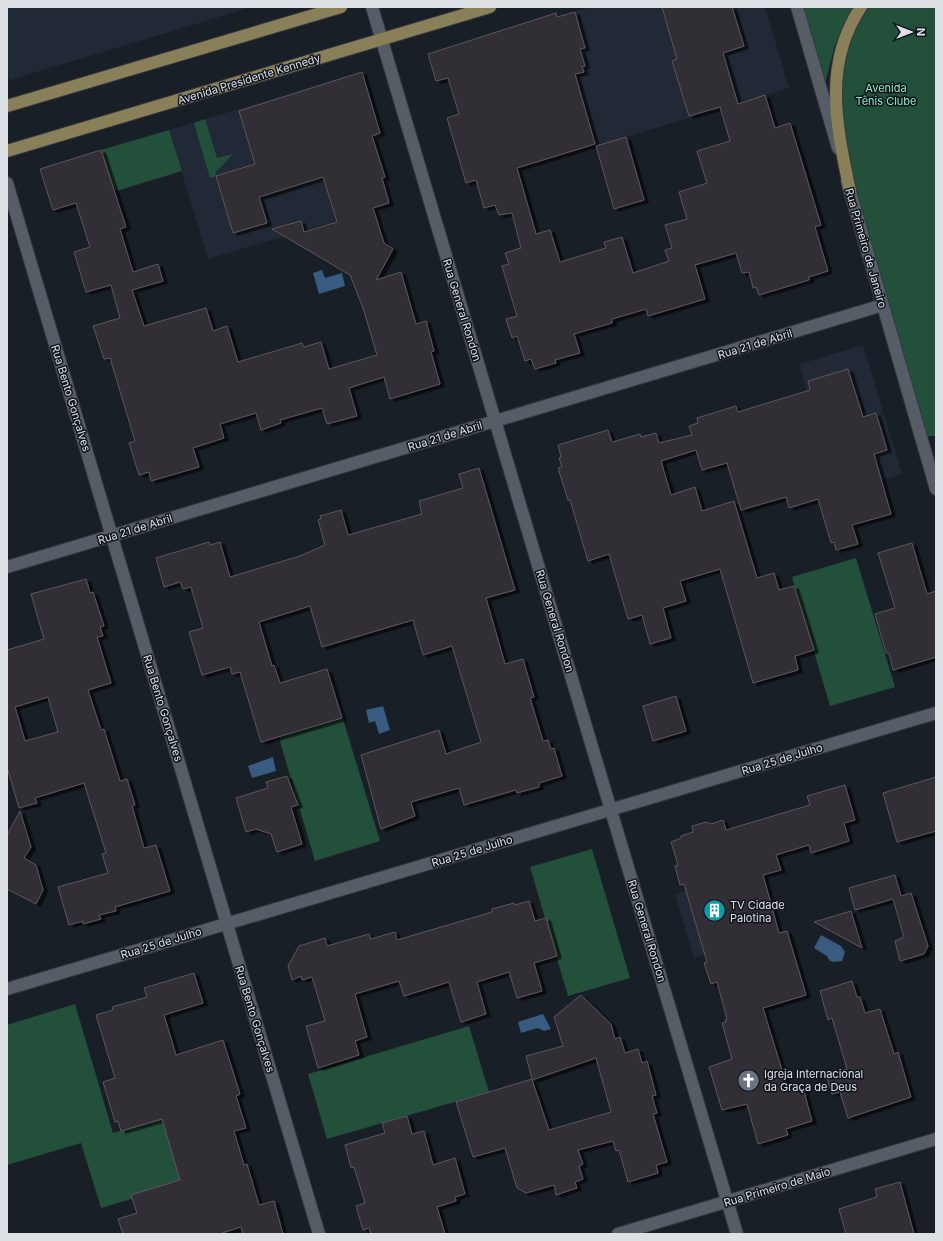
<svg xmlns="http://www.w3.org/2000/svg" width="943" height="1241" viewBox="0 0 943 1241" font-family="Inter,sans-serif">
  <defs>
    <filter id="shadow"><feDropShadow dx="4.5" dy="2.5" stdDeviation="0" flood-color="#0009"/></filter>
  </defs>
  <rect width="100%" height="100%" fill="#191f26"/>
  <g fill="#202935">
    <polygon points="7,7 252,7 10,80 7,71"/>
    <polygon points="591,7 765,7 789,88 596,146 557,17"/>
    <polygon points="362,72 381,137 348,147 324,181 336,221 208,259 169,130"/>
    <polygon points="863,345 902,474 837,493 799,364"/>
    <polygon points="739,875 759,939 694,958 675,894"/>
  </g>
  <g fill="#22503a">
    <polygon points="803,7 853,7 835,45 825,84"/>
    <polygon points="861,7 936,7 936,436 921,436 850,191 835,89"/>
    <polygon points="205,119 217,158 233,154 215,173 216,176 210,178 194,123"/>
    <polygon points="169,130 182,171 113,192 101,150"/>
    <polygon points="856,558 895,687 830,706 792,577"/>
    <polygon points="343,719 380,841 315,861 279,738"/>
    <polygon points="592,849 630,978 568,996 530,867"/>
    <polygon points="75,1004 113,1133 162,1119 181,1184 101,1208 81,1143 7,1165 7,1025"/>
    <polygon points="469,1026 489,1092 327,1139 308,1074"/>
  </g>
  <g fill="#375b81">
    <polygon points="322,270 325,278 342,273 345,286 319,294 313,273"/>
    <polygon points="383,706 390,730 379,734 375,721 369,723 366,710"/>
    <polygon points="273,757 276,771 252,778 248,766"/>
    <polygon points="821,935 841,946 845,952 842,961 833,962 829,960 827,956 814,948"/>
    <polygon points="543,1014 551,1029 544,1031 538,1028 521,1033 518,1022"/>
  </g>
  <g fill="#332d35" stroke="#5d555e" fill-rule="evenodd" filter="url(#shadow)">
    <polygon points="662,7 732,7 744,46 723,53 738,104 765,95 775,128 790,123 821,225 815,227 828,271 809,277 809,280 759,295 756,287 753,288 749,272 742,273 736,253 695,265 705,299 648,316 646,309 612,319 612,323 574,334 580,353 555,360 556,363 535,369 531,359 525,361 517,336 512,338 506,319 517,316 502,266 509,264 505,253 521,248 512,213 499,215 495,205 484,208 476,180 466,183 447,118 459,114 448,78 436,81 428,54 556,13 557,17 575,12 585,48 580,49 585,66 582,67 584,72 575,74 595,144 517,168 536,234 550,230 560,262 606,248 604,242 622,237 633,273 669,261 665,250 672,248 665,225 687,219 679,192 707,183 697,151 730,141 720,107 689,116 672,61 677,59"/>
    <polygon points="362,72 380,133 372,136 385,177 382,178 389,203 373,208 384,243 393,249 376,280 401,272 416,324 426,321 434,351 431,352 440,384 390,399 384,377 349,388 357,416 327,424 322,408 280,420 281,423 261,430 256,413 220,424 224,438 193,448 199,467 151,481 149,472 139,475 129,443 135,441 110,358 104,359 93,326 120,318 111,285 86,292 74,252 90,247 76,203 53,210 40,169 101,150 126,227 120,229 133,272 158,264 163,281 132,290 144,326 206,308 213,331 227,326 238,362 302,343 304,347 321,342 329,369 377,355 363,308 350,275 272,229 301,221 304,232 337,222 323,177 259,197 267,223 233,233 216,176 255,164 239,111"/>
    <polygon points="626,137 644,200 614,209 596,146"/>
    <polygon points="848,369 863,417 876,413 887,450 874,454 891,514 852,525 858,544 836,550 834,542 831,543 818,499 789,508 786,497 741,510 727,463 702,470 696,450 661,461 671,495 695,487 702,511 734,501 757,578 774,573 779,590 794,586 814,650 795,656 798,670 753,683 720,569 680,581 686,601 663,608 671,638 650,644 642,615 628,619 609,554 588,561 570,500 568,500 558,468 562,467 559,458 561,457 558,445 608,430 612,442 640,434 641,437 656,433 659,443 692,435 689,426 698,423 697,418 736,406 738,412 810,390 808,381"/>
    <polygon points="479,468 515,590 486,598 505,664 523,659 534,697 530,698 543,741 548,740 551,749 554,748 562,776 539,783 539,787 517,793 516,790 464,805 459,788 411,802 415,816 381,829 361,755 439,730 446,754 481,742 452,646 423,655 413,620 322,647 310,606 259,622 272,666 274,665 280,683 327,669 342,718 261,742 240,672 232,674 230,667 202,675 189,632 203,628 191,587 183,589 180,582 164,587 156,558 209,542 210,545 220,542 230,577 300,556 325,545 318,520 321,519 320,516 341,510 348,535 422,514 419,501 463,488 459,474"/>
    <polygon points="912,543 927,594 936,591 936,657 893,670 889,653 886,653 875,614 895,608 878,553"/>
    <path d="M86 579 90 593 93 592 104 626 100 627 103 636 97 637 111 683 88 690 101 730 104 729 120 781 127 779 135 805 132 806 144 848 156 845 170 891 115 907 116 911 99 915 101 919 83 924V921L69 925 58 887 108 873 102 854 106 853 84 783 35 798 37 803 19 808 7 767V650L44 639 31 594ZM48 697 58 732 25 741 15 707Z"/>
    <polygon points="676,696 686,731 653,741 643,706"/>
    <polygon points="287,776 298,805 291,807 302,844 277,852 271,834 256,829 246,832 236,798 268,788 266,782"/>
    <polygon points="936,777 936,831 897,842 883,793"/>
    <polygon points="845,785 855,820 844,823 849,841 811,853 809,845 776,855 781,870 763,875 779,933 787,931 806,995 763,1008 788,1090 789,1092 803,1088 812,1121 786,1129 788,1135 758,1144 747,1104 722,1110 709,1067 732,1059 722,1023 726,1022 725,1020 727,1019 717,982 711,984 704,963 707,962 684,884 680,885 675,866 678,865 671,842 681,838 681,836 693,832 692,826 706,822 711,824 723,820 726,830 810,805 807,796"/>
    <polygon points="20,811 31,847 24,858 36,865 43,890 36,904 7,889 7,835"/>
    <polygon points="895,875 901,896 911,893 928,946 924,954 900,961 895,941 904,937 893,899 855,910 849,888"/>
    <polygon points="529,901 535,921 546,918 557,956 534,963 542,991 517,998 509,972 477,982 486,1014 461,1022 449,982 404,996 399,981 355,994 367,1037 355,1041 359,1055 318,1068 306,1026 325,1021 312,977 302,980 301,976 292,980 288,966 299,946 325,938 327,946 369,934 371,939 395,932 397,940 492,912 492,909 514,903 515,905"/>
    <polygon points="851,911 862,948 814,922"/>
    <polygon points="194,973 203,1003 164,1015 176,1055 223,1040 240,1094 236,1096 246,1128 234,1131 244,1165 247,1164 259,1205 274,1201 283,1234 243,1234 241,1227 219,1234 123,1234 118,1219 137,1213 131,1195 180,1180 162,1119 121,1131 118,1121 115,1122 103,1082 115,1078 96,1015 113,1010 112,1007 147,997 144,988"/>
    <polygon points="852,981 857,997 860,997 865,1013 880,1009 894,1054 898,1052 911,1097 848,1118 840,1092 832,1094 826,1075 847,1069 832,1018 828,1020 820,991"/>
    <path d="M581 995 611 1024 615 1039 620 1037 625 1053 638 1049 642 1063 647 1061 656 1095 652 1096 657 1113 653 1114 667 1162 656 1165 658 1173 628 1182 619 1150 616 1151 613 1141 578 1150 583 1164 579 1166 583 1179 575 1182 577 1188 556 1195 554 1185 526 1193 517 1188 505 1148 473 1157 456 1102 532 1079 526 1056 563 1046 554 1017ZM596 1058 611 1112 549 1130 532 1080Z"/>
    <polygon points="407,1116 412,1134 424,1131 433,1165 455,1158 465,1194 455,1197 456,1201 437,1207 445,1234 371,1234 369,1228 363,1230 356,1206 365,1203 354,1167 351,1168 345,1145 385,1133 382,1123"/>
    <polygon points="900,1182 914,1234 846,1234 839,1209 877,1197 875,1189"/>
  </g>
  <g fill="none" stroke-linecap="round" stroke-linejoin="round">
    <defs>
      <g id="minor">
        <polyline points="372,7 737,1234"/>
        <polyline points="797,7 838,148"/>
        <polyline points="847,181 936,489"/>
        <polyline points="7,183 319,1234"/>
        <polyline points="7,567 883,305"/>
        <polyline points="7,989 936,713"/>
        <polyline points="618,1234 936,1139"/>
      </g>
      <g id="major">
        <polyline points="7,106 341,7"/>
        <polyline points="7,151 490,7"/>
        <path d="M850 191C837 128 822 65 861 7"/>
      </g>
    </defs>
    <use href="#minor" stroke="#35383e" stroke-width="14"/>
    <use href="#major" stroke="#35383e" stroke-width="14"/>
    <use href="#minor" stroke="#565d66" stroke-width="12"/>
    <use href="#major" stroke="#897f59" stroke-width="12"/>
  </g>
  <defs>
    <symbol id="building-disc" viewBox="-11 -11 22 22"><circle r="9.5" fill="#0f9aa8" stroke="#10151d"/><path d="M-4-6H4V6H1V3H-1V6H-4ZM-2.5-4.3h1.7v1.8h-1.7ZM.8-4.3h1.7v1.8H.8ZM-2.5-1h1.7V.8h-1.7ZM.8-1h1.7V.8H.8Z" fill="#fff"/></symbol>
    <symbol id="church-disc" viewBox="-11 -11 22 22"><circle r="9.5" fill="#6b7280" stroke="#10151d"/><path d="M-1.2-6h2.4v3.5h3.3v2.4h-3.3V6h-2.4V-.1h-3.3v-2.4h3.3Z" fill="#fff"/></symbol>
  </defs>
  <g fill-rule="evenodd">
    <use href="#building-disc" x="702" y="898" width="25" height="25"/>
    <use href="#church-disc" x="736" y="1068" width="25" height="25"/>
  </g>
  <g text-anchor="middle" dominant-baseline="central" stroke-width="3" stroke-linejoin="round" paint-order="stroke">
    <g font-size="11" fill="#dde1e6" stroke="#10151d">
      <text transform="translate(249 79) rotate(-17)">Avenida Presidente Kennedy</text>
      <text transform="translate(866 248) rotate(74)">Rua Primeiro de Janeiro</text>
      <text transform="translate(462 310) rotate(73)">Rua General Rondon</text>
      <text transform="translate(755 344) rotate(-17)">Rua 21 de Abril</text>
      <text transform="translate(71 398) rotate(73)">Rua Bento Gonçalves</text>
      <text transform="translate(445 436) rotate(-17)">Rua 21 de Abril</text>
      <text transform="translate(135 529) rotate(-17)">Rua 21 de Abril</text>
      <text transform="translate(555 621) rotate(73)">Rua General Rondon</text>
      <text transform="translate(163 708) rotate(73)">Rua Bento Gonçalves</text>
      <text transform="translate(782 759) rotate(-17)">Rua 25 de Julho</text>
      <text transform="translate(472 851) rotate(-17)">Rua 25 de Julho</text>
      <text transform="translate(647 931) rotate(73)">Rua General Rondon</text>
      <text transform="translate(161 943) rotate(-17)">Rua 25 de Julho</text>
      <text transform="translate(255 1019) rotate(73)">Rua Bento Gonçalves</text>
      <text transform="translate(777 1187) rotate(-17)">Rua Primeiro de Maio</text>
    </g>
    <g font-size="11" fill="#90e6ba" stroke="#10151d">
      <text x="886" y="88">Avenida<tspan x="886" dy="13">Tênis Clube</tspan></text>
    </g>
    <g font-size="11" fill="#dde1e6" stroke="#10151d" text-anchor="start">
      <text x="730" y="905">TV Cidade<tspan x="730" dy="13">Palotina</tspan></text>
      <text x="764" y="1074">Igreja Internacional<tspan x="764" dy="13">da Graça de Deus</tspan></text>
    </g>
  </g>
  <rect width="943" height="1241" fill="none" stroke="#dde1e6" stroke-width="16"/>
  <g transform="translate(911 32) rotate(90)" stroke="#10151d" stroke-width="3" paint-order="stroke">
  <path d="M0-3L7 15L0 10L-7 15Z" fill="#dde1e6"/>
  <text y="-6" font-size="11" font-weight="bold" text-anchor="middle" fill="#dde1e6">N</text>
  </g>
</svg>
